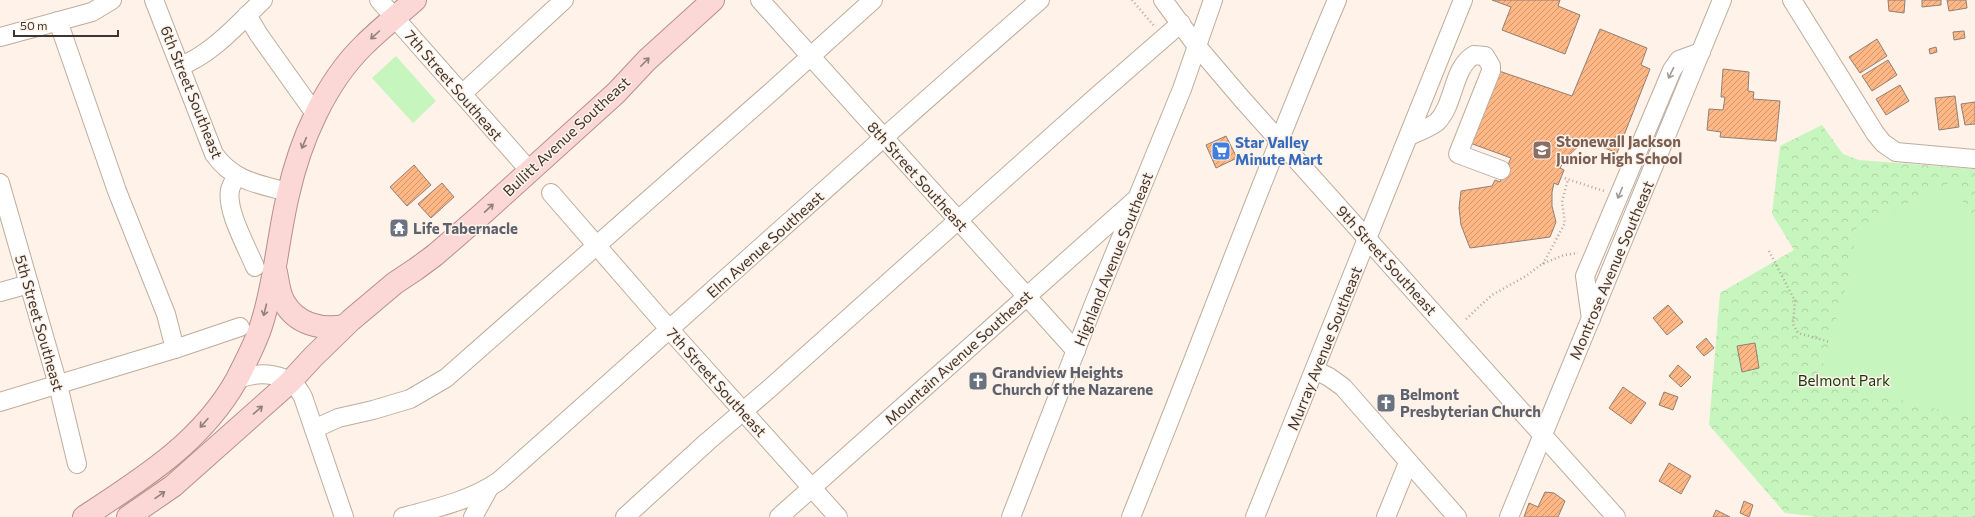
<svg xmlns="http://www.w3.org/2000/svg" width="1975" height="517" viewBox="0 0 1975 517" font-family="Commissioner,sans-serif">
  <defs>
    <pattern id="park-crowns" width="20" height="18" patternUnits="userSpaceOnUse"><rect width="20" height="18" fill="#c6f6bd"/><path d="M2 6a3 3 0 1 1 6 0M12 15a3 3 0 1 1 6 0" fill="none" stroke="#abd4a3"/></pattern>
    <pattern id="building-hatch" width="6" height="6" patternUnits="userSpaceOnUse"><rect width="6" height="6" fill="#feb785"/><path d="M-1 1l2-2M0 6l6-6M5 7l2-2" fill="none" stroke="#cf966d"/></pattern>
  </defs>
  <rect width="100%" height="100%" fill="#fff2e8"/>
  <polygon fill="url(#park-crowns)" points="1822,125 1843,154 1859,160 1975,169 1975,517 1818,517 1785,513 1709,425 1720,293 1794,250 1772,214 1780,146"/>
  <g fill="#c6f6bd">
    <polygon points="396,56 436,101 413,123 372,78"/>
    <polygon points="1953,181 1975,226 1975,419 1827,381 1821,372 1855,255 1853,232 1857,228"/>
  </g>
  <g fill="url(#building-hatch)" stroke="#937f72">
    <polygon points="1492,0 1560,0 1558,6 1580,15 1565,54 1502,30 1511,7"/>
    <polygon points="1888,0 1905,0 1904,13 1889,11"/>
    <polygon points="1922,0 1941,0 1941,5 1922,7"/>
    <polygon points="1947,0 1966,0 1967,8 1949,11"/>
    <polygon points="1600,29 1647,48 1641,65 1650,69 1617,153 1585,140 1566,158 1560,168 1564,170 1558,185 1554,183 1552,192 1552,206 1556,222 1550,237 1470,248 1461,225 1459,208 1461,191 1492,186 1495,180 1500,182 1511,158 1470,143 1499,71 1572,96"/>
    <polygon points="1964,31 1965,38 1954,40 1953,32"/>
    <polygon points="1877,39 1887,56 1860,73 1849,57"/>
    <polygon points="1936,47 1937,52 1930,54 1929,49"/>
    <polygon points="1888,60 1897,75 1872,91 1862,76"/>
    <polygon points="1723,69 1749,72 1748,91 1754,92 1753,99 1780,101 1776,141 1720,137 1721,132 1707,130 1709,109 1723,110 1725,97 1721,97"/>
    <polygon points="1900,85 1909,101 1886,115 1876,99"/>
    <polygon points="1955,96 1959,127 1939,130 1935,98"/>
    <polygon points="1975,102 1975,124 1965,125 1961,104"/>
    <polygon points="1226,136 1237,158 1216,168 1206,145"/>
    <polygon points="414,165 431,185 407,206 390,187"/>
    <polygon points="442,183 454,197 431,218 418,204"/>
    <polygon points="1668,305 1683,322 1667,335 1653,318"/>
    <polygon points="1706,338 1714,348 1704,356 1696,347"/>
    <polygon points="1755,343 1759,368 1742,372 1737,346"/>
    <polygon points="1678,365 1691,377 1681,387 1669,376"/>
    <polygon points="1623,387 1646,403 1631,424 1609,408"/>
    <polygon points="1664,392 1678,397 1673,410 1659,405"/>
    <polygon points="1669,463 1691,476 1681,494 1659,481"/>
    <polygon points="1545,492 1554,493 1565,501 1558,517 1524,517 1529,503 1538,507"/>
    <polygon points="1744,501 1753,505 1749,517 1740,513"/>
    <polygon points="1716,510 1730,517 1713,517"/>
  </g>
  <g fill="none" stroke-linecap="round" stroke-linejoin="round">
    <defs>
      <g id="minor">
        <path d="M154 0 214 154C233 181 258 184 288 192"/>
        <polyline points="379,0 529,170"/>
        <polyline points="760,0 1076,351"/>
        <polyline points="1163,0 1196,45 1242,99 1616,517"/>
        <polyline points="1792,0 1875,133 1883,143 1896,152 1975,159"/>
        <polyline points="247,15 259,35 316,115"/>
        <polyline points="58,21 117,191 166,314 175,349"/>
        <polyline points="0,37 92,12 112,0"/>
        <path d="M180 66C211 55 239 23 263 0"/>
        <polyline points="462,94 564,0"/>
        <path d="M1409 136C1418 132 1429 128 1437 122 1455 104 1452 68 1474 55L1485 56 1491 66V71L1458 154 1501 170"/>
        <path d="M237 176C234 181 231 185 230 190 226 211 247 247 255 267"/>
        <polyline points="0,183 58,385 77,464"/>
        <polyline points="551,193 670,330 838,517"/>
        <polyline points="0,292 29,284"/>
        <polyline points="1591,319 1585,276 1672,70 1679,60 1701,52"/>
        <polyline points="1315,370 1329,377 1343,387 1457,517"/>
        <path d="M236 380C259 370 291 372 303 397L344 517"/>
        <polyline points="0,402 175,349 240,327"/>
        <polyline points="314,429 338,418 373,410 410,399 446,378 771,92 873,0"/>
        <path d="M403 517C436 508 470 501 499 481 680 321 858 158 1040 0"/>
        <polyline points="473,517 489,488"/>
        <polyline points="625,517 707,442 769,389 1096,97 1181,23"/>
        <polyline points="779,517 1134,201"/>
        <polyline points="1011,517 1093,306 1182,89 1213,0"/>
        <path d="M1131 517C1201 345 1264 171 1337 0"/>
        <polyline points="1255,517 1463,0"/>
        <polyline points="1386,517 1408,463"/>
        <path d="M1509 517C1580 345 1652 173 1722 0"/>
      </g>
      <g id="major">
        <path d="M276 272C278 282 279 294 284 302 296 324 321 330 344 326"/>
        <path d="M84 517C142 479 202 442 237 379 246 361 256 343 262 323 275 282 278 237 288 195 300 141 325 83 364 45 380 29 398 15 415 0"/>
        <polyline points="128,517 173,486 290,382 313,357 351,320 395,283 416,269 435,255 480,216 616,93 647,60 713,0"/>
      </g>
    </defs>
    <use href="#minor" stroke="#bfac9c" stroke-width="20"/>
    <use href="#major" stroke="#b78e8a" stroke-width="24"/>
    <g stroke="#b2a79f" stroke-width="2.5" stroke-dasharray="1 3" stroke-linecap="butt">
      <polyline points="1132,0 1155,27"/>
      <polyline points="1561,177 1604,191"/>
      <polyline points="1769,251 1795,301 1793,324 1798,333 1830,342"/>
      <polyline points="1543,264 1565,223 1562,202 1568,179"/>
      <polyline points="1466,319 1492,295 1526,276 1542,264 1564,255 1578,253"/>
    </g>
    <use href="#minor" stroke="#fff" stroke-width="18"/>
    <use href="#major" stroke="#fbd8d6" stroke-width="22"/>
  </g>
  <defs><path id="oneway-shaft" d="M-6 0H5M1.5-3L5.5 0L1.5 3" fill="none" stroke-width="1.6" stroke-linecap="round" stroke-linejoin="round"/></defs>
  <g stroke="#927e7a">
    <use href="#oneway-shaft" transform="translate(375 35) rotate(138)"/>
    <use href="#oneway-shaft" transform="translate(645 62) rotate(-45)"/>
    <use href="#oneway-shaft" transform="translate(304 143) rotate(113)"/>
    <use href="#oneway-shaft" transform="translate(489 208) rotate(-43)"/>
    <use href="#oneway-shaft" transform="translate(265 310) rotate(104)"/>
    <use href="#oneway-shaft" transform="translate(258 410) rotate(-41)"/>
    <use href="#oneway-shaft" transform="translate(204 423) rotate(132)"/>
    <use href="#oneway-shaft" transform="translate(160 495) rotate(-35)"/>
  </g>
  <g stroke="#9e9a97">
    <use href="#oneway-shaft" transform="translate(1671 73) rotate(116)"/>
    <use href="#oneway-shaft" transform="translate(1620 193) rotate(113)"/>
  </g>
  <defs>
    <symbol id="school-square" viewBox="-11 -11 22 22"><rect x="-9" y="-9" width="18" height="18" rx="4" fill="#8d6e63" stroke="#fff2e8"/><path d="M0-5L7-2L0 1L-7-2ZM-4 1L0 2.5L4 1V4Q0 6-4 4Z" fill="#fff"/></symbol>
    <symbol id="supermarket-square" viewBox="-11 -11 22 22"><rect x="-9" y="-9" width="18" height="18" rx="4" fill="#3f7fe0" stroke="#fff2e8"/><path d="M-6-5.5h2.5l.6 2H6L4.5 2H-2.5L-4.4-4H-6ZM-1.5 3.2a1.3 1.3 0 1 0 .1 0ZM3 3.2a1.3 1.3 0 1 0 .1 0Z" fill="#fff"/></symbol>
    <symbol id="temple-square" viewBox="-11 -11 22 22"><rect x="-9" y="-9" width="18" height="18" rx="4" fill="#6b7280" stroke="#fff2e8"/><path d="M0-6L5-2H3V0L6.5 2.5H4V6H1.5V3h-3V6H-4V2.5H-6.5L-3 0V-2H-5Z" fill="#fff"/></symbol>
    <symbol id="church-square" viewBox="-11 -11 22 22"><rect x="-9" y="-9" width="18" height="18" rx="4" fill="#6b7280" stroke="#fff2e8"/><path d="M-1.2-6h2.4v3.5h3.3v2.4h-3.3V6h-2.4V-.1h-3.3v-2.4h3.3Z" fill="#fff"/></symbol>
  </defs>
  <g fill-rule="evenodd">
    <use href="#school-square" x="1531" y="139" width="22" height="22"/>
    <use href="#supermarket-square" x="1210" y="140" width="22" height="22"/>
    <use href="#temple-square" x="388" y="217" width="22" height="22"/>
    <use href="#church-square" x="967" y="370" width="22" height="22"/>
    <use href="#church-square" x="1375" y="392" width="22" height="22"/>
  </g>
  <g text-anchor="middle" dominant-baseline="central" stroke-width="3" stroke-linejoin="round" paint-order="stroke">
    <g font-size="15" fill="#3d352f" stroke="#fff2e8">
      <text transform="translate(454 85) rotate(49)">7th Street Southeast</text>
      <text transform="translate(192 92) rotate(68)">6th Street Southeast</text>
      <text transform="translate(566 136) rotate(-43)">Bullitt Avenue Southeast</text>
      <text transform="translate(918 176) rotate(48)">8th Street Southeast</text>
      <text transform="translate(765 244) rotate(-42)">Elm Avenue Southeast</text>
      <text transform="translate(1113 259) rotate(-68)">Highland Avenue Southeast</text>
      <text transform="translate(1387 260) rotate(48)">9th Street Southeast</text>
      <text transform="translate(1611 270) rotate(-67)">Montrose Avenue Southeast</text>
      <text transform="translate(40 323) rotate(74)">5th Street Southeast</text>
      <text transform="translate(1324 348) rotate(-68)">Murray Avenue Southeast</text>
      <text transform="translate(958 357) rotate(-42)">Mountain Avenue Southeast</text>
      <text transform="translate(717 382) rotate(48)">7th Street Southeast</text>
    </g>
    <g font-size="15" font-weight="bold" fill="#785e54" stroke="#fff2e8" text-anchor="start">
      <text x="1556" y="141">Stonewall Jackson<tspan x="1556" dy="17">Junior High School</tspan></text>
    </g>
    <g font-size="15" font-weight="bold" fill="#366cbe" stroke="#fff2e8" text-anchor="start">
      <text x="1235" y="142">Star Valley<tspan x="1235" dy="17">Minute Mart</tspan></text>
    </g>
    <g font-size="15" font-weight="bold" fill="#5b616d" stroke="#fff2e8" text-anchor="start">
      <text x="413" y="228">Life Tabernacle</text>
      <text x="992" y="372">Grandview Heights<tspan x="992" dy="17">Church of the Nazarene</tspan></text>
      <text x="1400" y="394">Belmont<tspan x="1400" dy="17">Presbyterian Church</tspan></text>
    </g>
    <g font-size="15" fill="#15390e" stroke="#fff2e8">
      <text x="1844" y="380">Belmont Park</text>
    </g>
  </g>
  <path d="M14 30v6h104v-6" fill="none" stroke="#3d352f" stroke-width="2"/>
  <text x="20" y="30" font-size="12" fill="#3d352f" stroke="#fff2e8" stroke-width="3" paint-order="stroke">50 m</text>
</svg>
